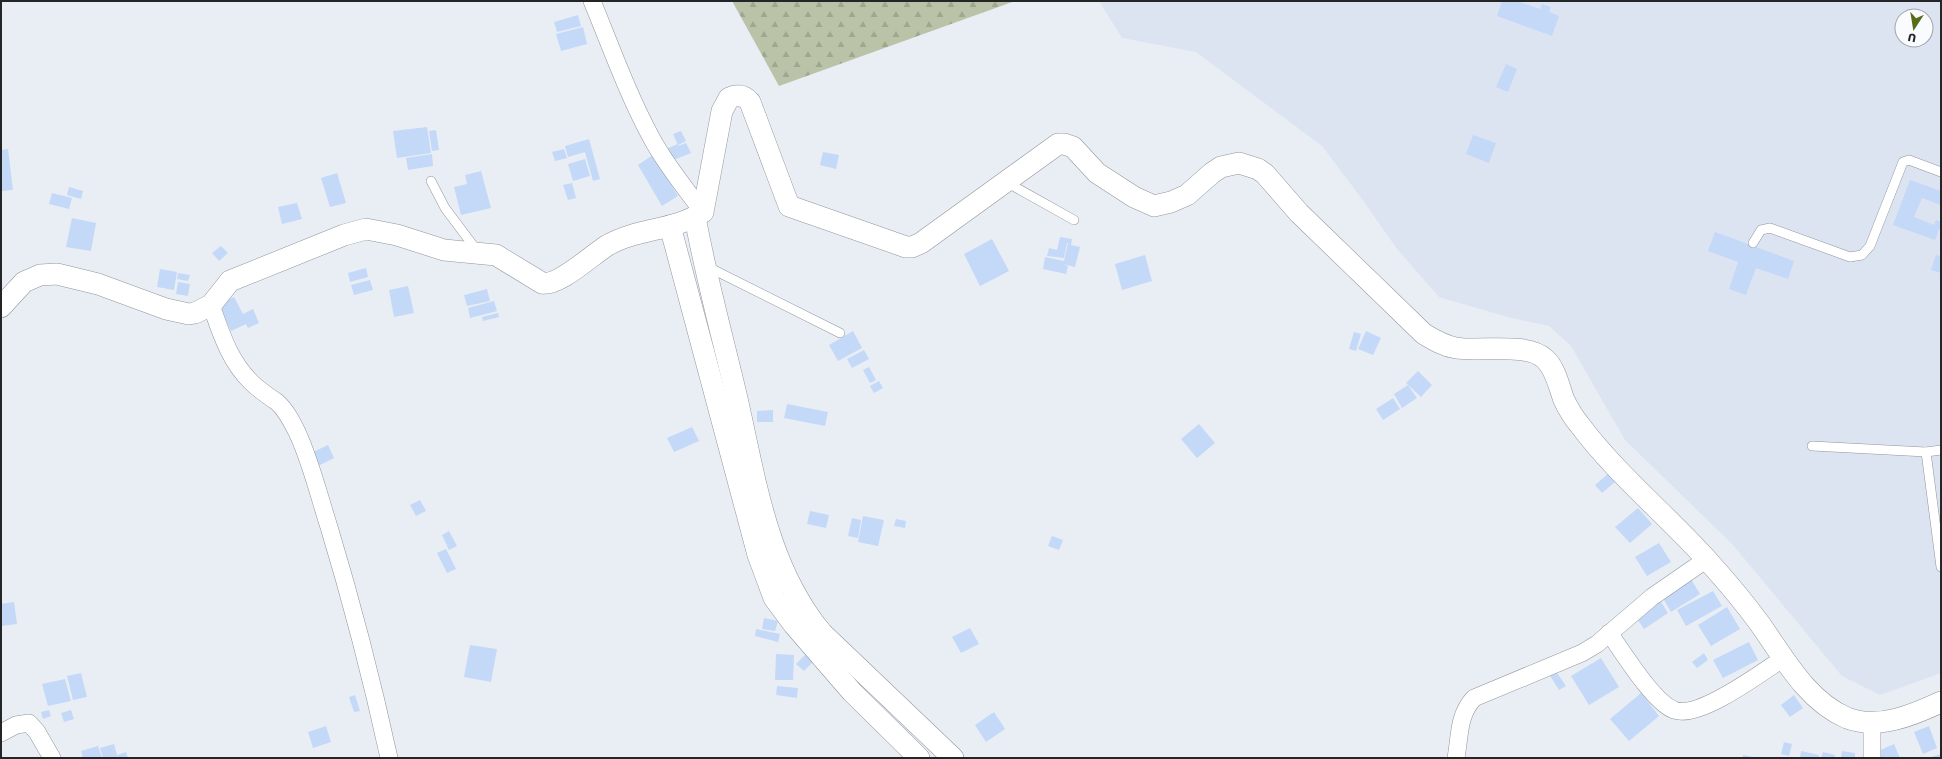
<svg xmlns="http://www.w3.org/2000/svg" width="1942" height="759" viewBox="0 0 1942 759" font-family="'Golos Text',sans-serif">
  <defs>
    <pattern id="forest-firs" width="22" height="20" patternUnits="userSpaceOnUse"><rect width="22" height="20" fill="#bac3a7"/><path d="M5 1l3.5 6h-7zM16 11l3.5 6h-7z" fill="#a0a790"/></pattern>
  </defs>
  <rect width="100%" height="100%" fill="#e9eef5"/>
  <path fill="#dce4f2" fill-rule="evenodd" d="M1099 1H1941V673L1880 695 1842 676 1732 544 1625 440 1571 346 1549 326 1511 318 1439 297 1397 249 1362 199 1322 146 1196 52 1122 38ZM1902 16H1926V40H1902Z"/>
  <polygon fill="url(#forest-firs)" points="732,1 1015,1 779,86"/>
  <g fill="#c4d8f8">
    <polygon points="1502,1 1517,1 1540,9 1542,4 1551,7 1549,12 1559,16 1552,36 1497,16"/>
    <polygon points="578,15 581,26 557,32 554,22"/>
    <polygon points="583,27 587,44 561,51 556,34"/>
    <polygon points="1506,64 1517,69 1508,92 1496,87"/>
    <polygon points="427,127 431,153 397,158 393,131"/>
    <polygon points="436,130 439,150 432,151 429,131"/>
    <polygon points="681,131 686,141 678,145 673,134"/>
    <polygon points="1473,135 1496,143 1489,163 1466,154"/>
    <polygon points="589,139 600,179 593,181 585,152 568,157 565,146"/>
    <polygon points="686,143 691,153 671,161 666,149 678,144 678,146"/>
    <polygon points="8,149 13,190 1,191 1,150"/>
    <polygon points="564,149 567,158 555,161 552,152"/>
    <polygon points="823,152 839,155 836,169 820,165"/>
    <polygon points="432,154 433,166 408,170 406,158"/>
    <polygon points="653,155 678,196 662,206 638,165"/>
    <polygon points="585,159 590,176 573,181 568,164"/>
    <polygon points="481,171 491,208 461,215 454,187 467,184 465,175"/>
    <polygon points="337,173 346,203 330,207 321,178"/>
    <polygon points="1910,180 1941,191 1941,205 1922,198 1914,217 1934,225 1936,220 1941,222 1941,229 1939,229 1935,240 1893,225"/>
    <polygon points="572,183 576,198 568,200 563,185"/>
    <polygon points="69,187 83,191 81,199 67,195"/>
    <polygon points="52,193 72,198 69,209 49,204"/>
    <polygon points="297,203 302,219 282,224 278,207"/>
    <polygon points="72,218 96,223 91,251 66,247"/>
    <polygon points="1715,232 1794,261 1788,279 1756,268 1746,295 1729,289 1738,262 1708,251"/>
    <polygon points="1060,237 1072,239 1071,245 1080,247 1075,267 1063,264 1068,266 1066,274 1043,269 1045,257 1064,261 1068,243 1067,243 1064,258 1047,256 1049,248 1057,250"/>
    <polygon points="992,239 1009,271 980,286 964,254"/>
    <polygon points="221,246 228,253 219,261 212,253"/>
    <polygon points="1145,255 1152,281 1122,290 1115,264"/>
    <polygon points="1936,255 1941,257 1941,273 1931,270"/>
    <polygon points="366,268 368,277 350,282 348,273"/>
    <polygon points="160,269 177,272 174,290 157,287"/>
    <polygon points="178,273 190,275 188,281 177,279"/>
    <polygon points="370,280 373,290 354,295 351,285"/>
    <polygon points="178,282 190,284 188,296 176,294"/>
    <polygon points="408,286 414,313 394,317 389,290"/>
    <polygon points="487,289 490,301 467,306 464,295"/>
    <polygon points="234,297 243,314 253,309 259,323 248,328 246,324 231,331 218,304"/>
    <polygon points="494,301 497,311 470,318 468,308"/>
    <polygon points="498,313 499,317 483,321 482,317"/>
    <polygon points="853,331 862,348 838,361 829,345"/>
    <polygon points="1366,331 1381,338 1373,355 1358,349"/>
    <polygon points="1354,332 1361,334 1356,351 1349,349"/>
    <polygon points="864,350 869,359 852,368 847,359"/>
    <polygon points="869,367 876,380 870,383 863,370"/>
    <polygon points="1418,371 1432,385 1421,397 1406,383"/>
    <polygon points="879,381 883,388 874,393 870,386"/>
    <polygon points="1408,385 1417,398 1402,408 1394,394"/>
    <polygon points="1393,398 1400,409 1383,420 1376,409"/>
    <polygon points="787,404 828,412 825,426 784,418"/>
    <polygon points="773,410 773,422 757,422 757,411"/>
    <polygon points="1199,424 1215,443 1197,458 1181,439"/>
    <polygon points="692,427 699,441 674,452 667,438"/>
    <polygon points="328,445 334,458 318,466 311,453"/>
    <polygon points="1608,474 1615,482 1602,493 1595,485"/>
    <polygon points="420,500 426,511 416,516 410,505"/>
    <polygon points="1638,508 1652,524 1630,543 1615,527"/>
    <polygon points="810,511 829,515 826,528 807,524"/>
    <polygon points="863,516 884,520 878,546 858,542"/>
    <polygon points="852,518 861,520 858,538 848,536"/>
    <polygon points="896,519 906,521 905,528 894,526"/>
    <polygon points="449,531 457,546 449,550 442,535"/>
    <polygon points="1052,536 1063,540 1059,550 1048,546"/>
    <polygon points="1659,543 1671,562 1647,576 1635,557"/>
    <polygon points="446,549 456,569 447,573 437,553"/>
    <polygon points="1689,576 1700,594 1671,612 1660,593"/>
    <polygon points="1713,591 1722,606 1686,626 1677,610"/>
    <polygon points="1658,597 1668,613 1644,629 1633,613"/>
    <polygon points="14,602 17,624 1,626 1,604"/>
    <polygon points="1727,607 1740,629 1711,646 1698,625"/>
    <polygon points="764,618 778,621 775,631 762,629"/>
    <polygon points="970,628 979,644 961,653 952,637"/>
    <polygon points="756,629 780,634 778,642 755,636"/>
    <polygon points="1749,642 1758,660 1723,678 1713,660"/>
    <polygon points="470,645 497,649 491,682 464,677"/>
    <polygon points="1704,653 1708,660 1697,668 1692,662"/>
    <polygon points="776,654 794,655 793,680 775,680"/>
    <polygon points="806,654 814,661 804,671 796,664"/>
    <polygon points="1601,658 1619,687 1589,705 1571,676"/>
    <polygon points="1555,670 1566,686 1559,690 1549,674"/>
    <polygon points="81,673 87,697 73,700 67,676"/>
    <polygon points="65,679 71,701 48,706 42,684"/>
    <polygon points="777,686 798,688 797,698 776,695"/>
    <polygon points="1641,693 1659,716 1629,741 1610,719"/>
    <polygon points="355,695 360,711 354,712 349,697"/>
    <polygon points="1794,695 1803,708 1790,717 1781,705"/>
    <polygon points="49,710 51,716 43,719 41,712"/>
    <polygon points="71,710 74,719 64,722 61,713"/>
    <polygon points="994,712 1005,729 986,742 975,725"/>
    <polygon points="326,726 331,742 313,748 308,732"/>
    <polygon points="1929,726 1937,748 1923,754 1914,732"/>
    <polygon points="1784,742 1792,744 1789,756 1781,754"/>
    <polygon points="114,744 117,755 126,752 128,758 103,758 100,748"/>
    <polygon points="1894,744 1900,758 1881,758 1878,751"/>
    <polygon points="98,746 102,758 83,758 81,751"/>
    <polygon points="1801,751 1819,755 1818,758 1800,758"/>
    <polygon points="1842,751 1855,753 1855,758 1841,758"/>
    <polygon points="1823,752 1835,755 1834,758 1821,758"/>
    <polygon points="1941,754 1941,758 1928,758"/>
    <polygon points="1743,755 1753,757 1752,758 1743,758"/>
  </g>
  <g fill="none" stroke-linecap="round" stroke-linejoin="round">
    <defs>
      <g id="service">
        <polyline points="431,181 445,208 478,252"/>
        <polyline points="1006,182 1074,220"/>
        <polyline points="1753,243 1761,230 1770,228 1850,257 1862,255 1870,246 1903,162 1909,160 1941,172"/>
        <polyline points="706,266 840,333"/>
        <polyline points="1812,446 1926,452 1941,450"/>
        <polyline points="1926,452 1941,567"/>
      </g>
      <g id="minor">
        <path d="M592 1C611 47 628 95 652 139 666 165 685 188 703 212"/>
        <path d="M211 305C221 333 229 360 251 382 259 390 268 396 277 402 286 410 292 422 297 432 311 462 319 496 329 527 352 603 372 680 389 758"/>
        <path d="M1609 633C1623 652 1653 702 1674 710 1698 720 1761 673 1782 659"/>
        <polyline points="1872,724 1872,758"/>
        <polyline points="1,733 16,725 29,723 37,732 52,758"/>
        <path d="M1456 758C1460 736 1458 715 1474 698L1582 653 1597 644 1652 597 1707 559"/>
      </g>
      <g id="tertiary">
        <path d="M695 217C706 277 722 335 736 394 755 476 766 566 822 633L953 758"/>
        <polyline points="670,226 758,555 774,598 794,625 852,692 919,758"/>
        <path d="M1 307 24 282 40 275 57 274 98 284 166 309 189 314 195 313 211 305 230 281 344 235 366 229 397 235 444 250 496 255 542 283C558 287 593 254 608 245 638 228 674 231 703 212L722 111 729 98C738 94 744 95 750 102L789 206 906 247H912L921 243 1058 144H1064L1073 147 1097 173 1134 197 1154 206 1171 202 1187 195 1212 173 1221 167 1239 163 1258 169 1265 174 1299 213 1424 334C1434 340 1444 346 1456 348 1480 352 1527 342 1545 359 1556 369 1559 387 1564 400 1568 408 1573 417 1579 424 1617 475 1667 515 1709 562 1727 582 1744 602 1760 624 1784 658 1807 701 1847 718 1878 730 1913 715 1941 702"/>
      </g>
    </defs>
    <use href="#service" stroke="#91959c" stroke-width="10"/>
    <use href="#minor" stroke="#91959c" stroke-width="18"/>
    <use href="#tertiary" stroke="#91959c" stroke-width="22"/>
    <use href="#service" stroke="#fff" stroke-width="9"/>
    <use href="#minor" stroke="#fff" stroke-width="17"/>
    <use href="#tertiary" stroke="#fff" stroke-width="21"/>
  </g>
  <rect width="1942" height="759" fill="none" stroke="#232527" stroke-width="4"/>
  <g transform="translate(1914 28) rotate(192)"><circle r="19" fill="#f9fbfe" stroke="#a3a5a8"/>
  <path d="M0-3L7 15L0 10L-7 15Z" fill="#586b19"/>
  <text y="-6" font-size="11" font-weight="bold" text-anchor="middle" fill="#232527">U</text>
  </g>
</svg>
